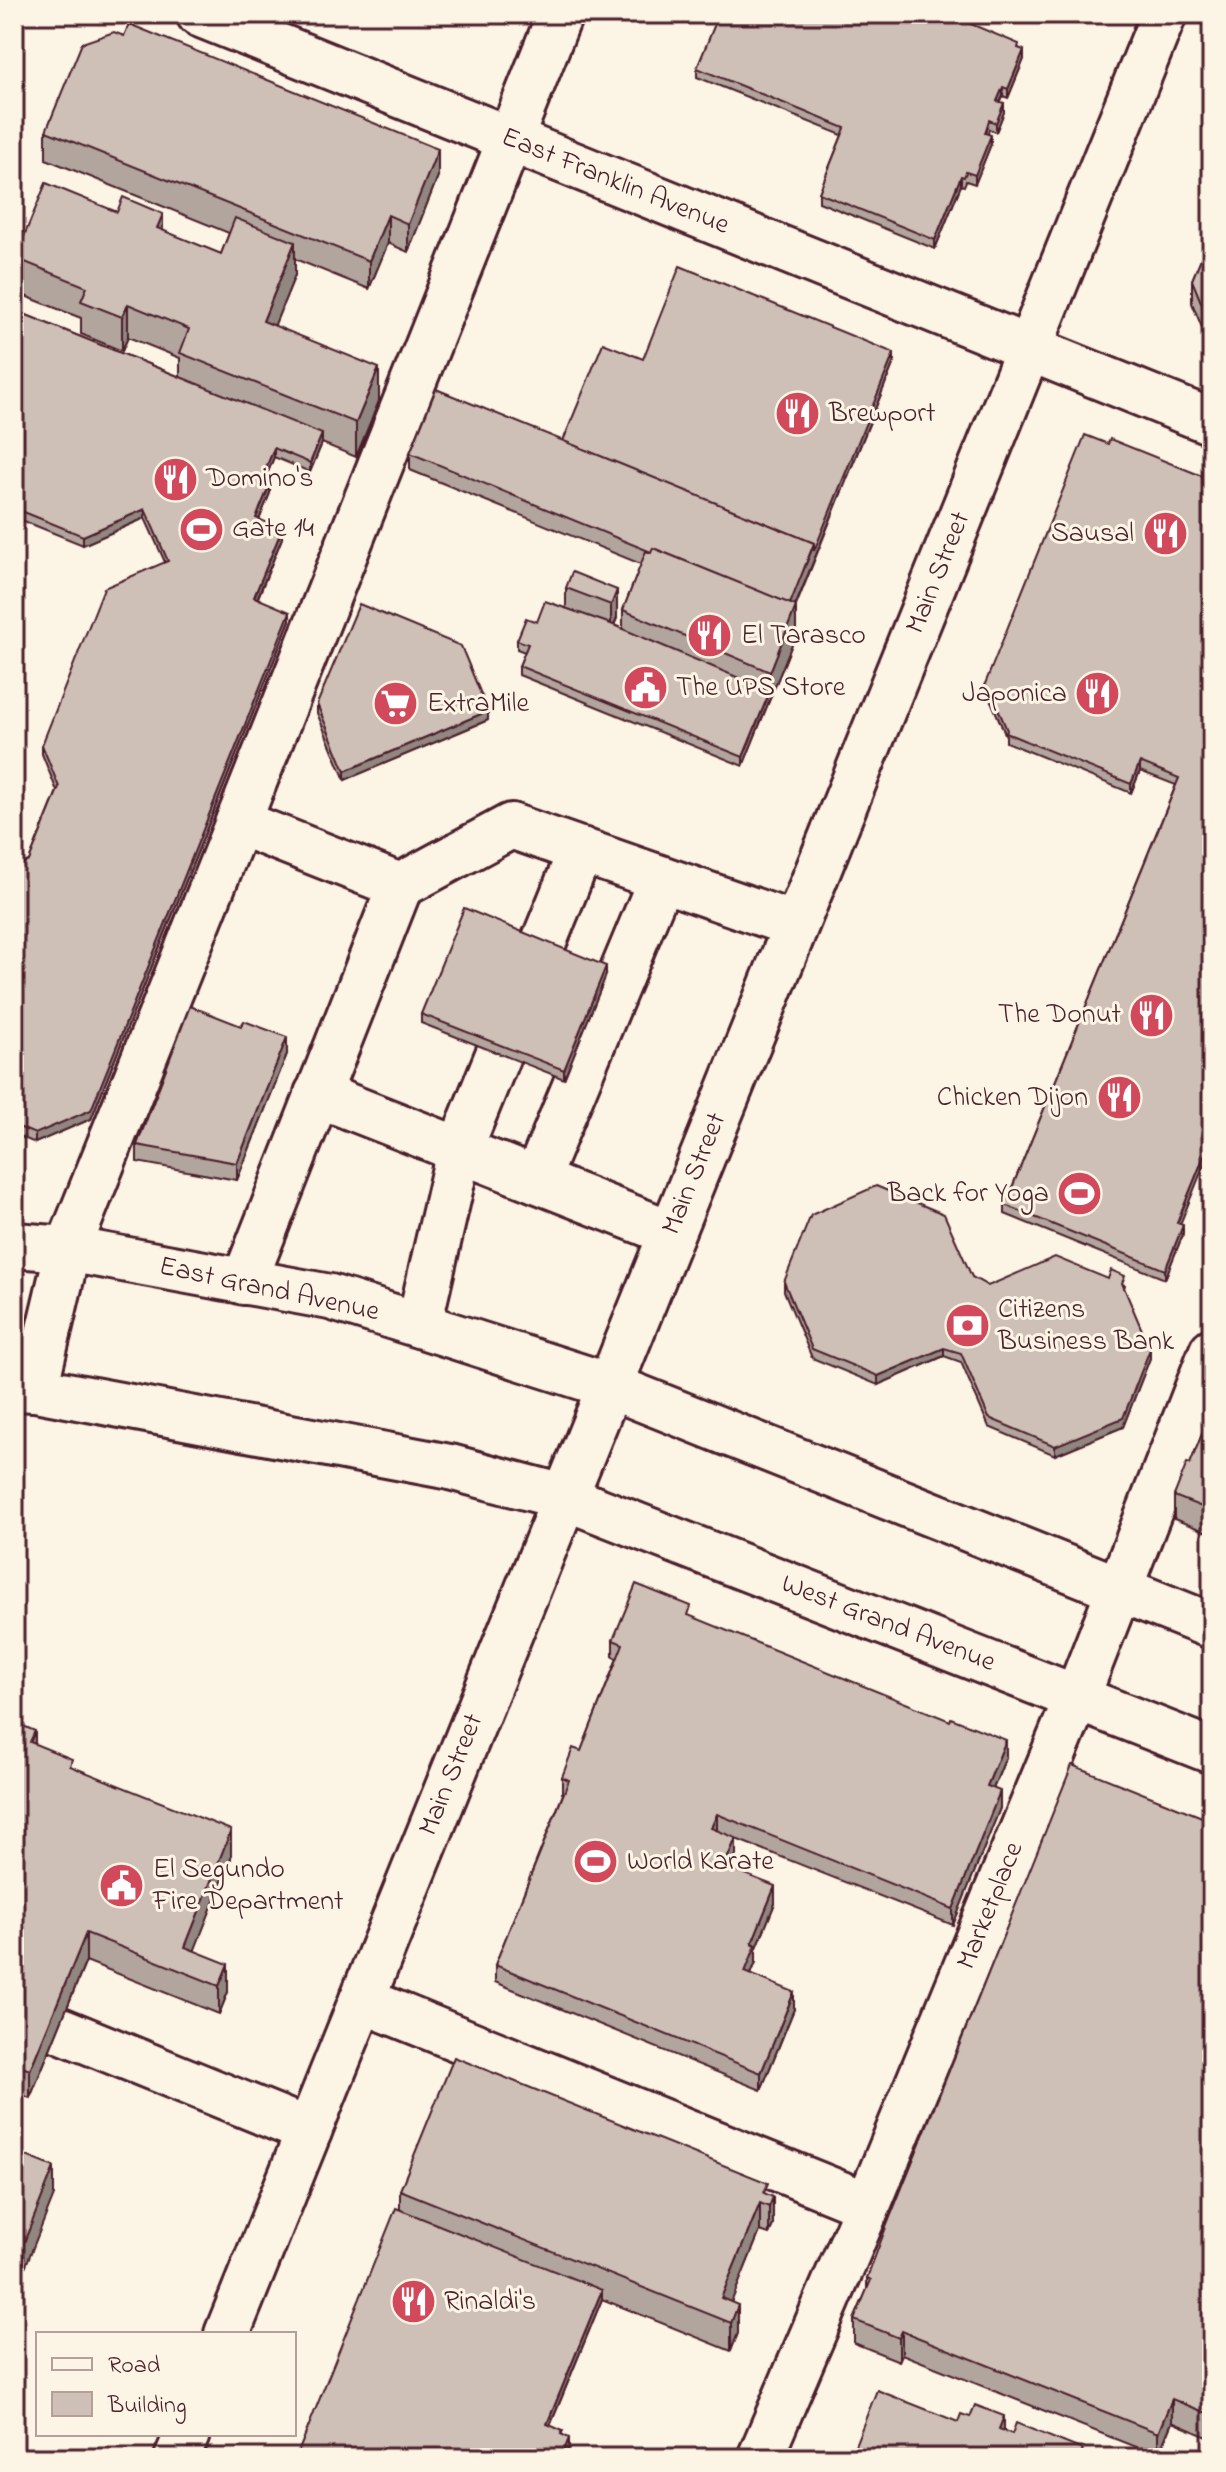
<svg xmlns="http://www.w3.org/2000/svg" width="1226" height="2472" viewBox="0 0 1226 2472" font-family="'Indie Flower',sans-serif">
  <rect width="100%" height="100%" fill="#fcf5e5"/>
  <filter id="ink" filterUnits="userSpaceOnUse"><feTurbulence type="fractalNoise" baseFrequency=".0125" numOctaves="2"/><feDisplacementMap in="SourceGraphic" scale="16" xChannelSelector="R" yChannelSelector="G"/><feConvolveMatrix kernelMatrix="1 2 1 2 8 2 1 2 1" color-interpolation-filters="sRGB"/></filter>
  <g filter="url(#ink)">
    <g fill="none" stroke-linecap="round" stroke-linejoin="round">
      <defs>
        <g id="minor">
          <polyline points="199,14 1212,422"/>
          <polyline points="238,822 400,886 511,826 795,925"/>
          <polyline points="317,1094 671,1233"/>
          <polyline points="536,1180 661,879"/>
          <polyline points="68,1249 560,14"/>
          <polyline points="244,1282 400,886"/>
          <polyline points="419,1325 459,1151 581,850"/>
          <polyline points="362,2000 868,2205"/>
          <polyline points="58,2029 309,2131"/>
          <polyline points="760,2458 868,2205 1077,1697 1212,1351"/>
        </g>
        <g id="major">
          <polyline points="14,1245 68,1249 330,1297 419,1325 610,1386 1212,1626"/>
          <polyline points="14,1388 35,1389 450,1467 564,1497 1212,1751"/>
          <polyline points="35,1389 68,1249"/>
          <polyline points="227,2334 1164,14"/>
          <polyline points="177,2458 187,2434"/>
        </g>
      </defs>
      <use href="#minor" stroke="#4a1f2b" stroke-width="50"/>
      <use href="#major" stroke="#4a1f2b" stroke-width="50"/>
      <use href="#minor" stroke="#fcf5e5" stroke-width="44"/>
      <use href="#major" stroke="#fcf5e5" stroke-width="44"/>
    </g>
    <g fill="#b2a59d" stroke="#4a1f2b" stroke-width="2">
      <polygon points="1019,48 1024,59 1008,98 1003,96 1000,102 1004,112 996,132 989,129 988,134 991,144 975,184 966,181 964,186 961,185 935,249 819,202 819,193 842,135 697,77 697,68"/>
      <polygon points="46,131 438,176 408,252 388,243 369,289 295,259 295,275 274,325 379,401 356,457 322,443 310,472 274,457 264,482 270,493 259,520 282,538 258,598 290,620 91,1119 35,1143 14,1134 14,867 29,861 57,791 42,754 42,745 165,562 145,518 83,545 14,517 14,310 180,377 180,358 128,337 122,351 81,334 81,318 15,292 15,258 163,231 221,254 229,233 46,159"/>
      <polygon points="1212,232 1212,352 1192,303 1192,280"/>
      <polygon points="643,359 894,362 796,606 796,634 743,766 519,675 519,666 525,652 517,649 517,640 537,622 566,608 566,588 617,590 617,618 614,625 623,629 623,610 641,564 410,470 410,453 563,441"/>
      <polygon points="1108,444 1212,480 1180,1224 1183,1234 1165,1279 1005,1214 1005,1205 1176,785 1140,771 1131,793 1006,742 1006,736 992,703 985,693 985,684"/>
      <polygon points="317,704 488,720 345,780 317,713"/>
      <polygon points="606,975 564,1079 421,1023 421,1014"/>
      <polygon points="241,1026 287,1054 237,1180 137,1162 137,1145"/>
      <polygon points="972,1277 988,1286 1108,1279 1125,1285 1124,1288 1150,1358 1123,1427 1055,1455 989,1427 961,1362 944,1356 878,1385 812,1358 784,1291 784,1282"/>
      <polygon points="1212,1409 1212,1534 1174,1519 1174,1496 1190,1464"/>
      <polygon points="691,1617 1006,1757 993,1789 1000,1808 953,1925 736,1839 736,1855 730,1868 775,1903 756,1950 756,1962 751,1974 794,2009 761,2090 495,1982 495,1965 563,1794 562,1793 562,1777 581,1751 617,1658 613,1657 613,1640"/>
      <polygon points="14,1722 35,1744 72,1767 231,1858 194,1951 228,1992 219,2014 86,1961 30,2098 14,2092"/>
      <polygon points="1212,1821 1212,2439 1172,2422 1158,2456 902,2354 899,2361 854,2343 854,2320 867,2290 867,2278"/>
      <polygon points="400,2190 768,2195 773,2225 769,2234 760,2231 731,2302 738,2333 731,2351 602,2299 550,2426 563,2435 569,2447 565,2458 296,2458 400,2209"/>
    </g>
    <g fill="#918680" stroke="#4a1f2b" stroke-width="2">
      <polygon points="1024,50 1024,59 1008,98 1008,89"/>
      <polygon points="1003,87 1003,96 997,109 997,101"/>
      <polygon points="1004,103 1004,112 996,132 996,123"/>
      <polygon points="991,135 991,144 975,184 975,175"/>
      <polygon points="438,149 438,176 408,252 408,224"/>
      <polygon points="961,176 961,185 935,249 935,240"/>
      <polygon points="163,214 163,247 157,228"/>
      <polygon points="388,215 388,243 369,289 369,261"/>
      <polygon points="295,242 295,275 263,354 263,321"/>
      <polygon points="128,304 128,337 122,351 122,317"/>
      <polygon points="894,353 894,362 788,624 788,607"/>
      <polygon points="379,368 379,401 356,457 356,423"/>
      <polygon points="322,434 322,443 310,472 310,463"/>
      <polygon points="274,448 274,457 261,489 261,480"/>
      <polygon points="270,484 270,493 256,527 256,518"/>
      <polygon points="145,509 145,518 83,545 83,536"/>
      <polygon points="282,529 282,538 254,606 254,597"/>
      <polygon points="617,590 617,618 611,633 611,605"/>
      <polygon points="796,606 796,634 743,766 743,757 770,691 770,672"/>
      <polygon points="290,612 290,620 91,1119 35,1143 35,1134"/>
      <polygon points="488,711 488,720 345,780 345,771"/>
      <polygon points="1140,762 1140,771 1131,793 1131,784"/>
      <polygon points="606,966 606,975 564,1079 564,1070"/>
      <polygon points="287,1037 287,1054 237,1180 237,1163"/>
      <polygon points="1212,1136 1212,1145 1177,1232 1177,1223"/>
      <polygon points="1183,1225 1183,1234 1165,1279 1165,1270"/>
      <polygon points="944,1348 944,1356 878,1385 878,1376"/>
      <polygon points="1150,1349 1150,1358 1123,1427 1055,1455 1055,1446"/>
      <polygon points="35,1731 35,1759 30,1742"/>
      <polygon points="1006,1740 1006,1757 987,1803 987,1786"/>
      <polygon points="1000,1791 1000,1808 953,1925 953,1909"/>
      <polygon points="717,1814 717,1831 711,1828"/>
      <polygon points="231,1830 231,1858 186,1972 185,1947"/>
      <polygon points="736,1838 736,1855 724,1883 724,1866"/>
      <polygon points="775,1886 775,1903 756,1950 756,1962 745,1989 745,1972 752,1943"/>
      <polygon points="86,1933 86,1961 30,2098 30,2070"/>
      <polygon points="228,1964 228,1992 219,2014 219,1986"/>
      <polygon points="794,1992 794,2009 761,2090 761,2073"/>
      <polygon points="54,2167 54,2195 14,2295 14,2267"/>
      <polygon points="773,2197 773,2225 769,2234 769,2207"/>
      <polygon points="760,2203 760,2231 724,2320 721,2298"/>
      <polygon points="602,2290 602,2299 547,2433 547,2424"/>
      <polygon points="738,2305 738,2333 731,2351 731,2323"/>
      <polygon points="902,2331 902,2354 899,2361 899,2338"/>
      <polygon points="1172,2399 1172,2422 1158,2456 1158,2433"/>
      <polygon points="1004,2416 1004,2444 999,2429"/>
      <polygon points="569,2438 569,2447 565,2458 561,2458"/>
    </g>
    <g fill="#cfc0b7" stroke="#4a1f2b" stroke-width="2">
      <polygon points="719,14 947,14 1019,44 1018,48 1024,50 1008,89 1003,87 997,101 1004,103 996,123 989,120 985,133 991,135 975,175 966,172 964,177 961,176 935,240 819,193 845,128 697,68"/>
      <polygon points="129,24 438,149 408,224 388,215 369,261 46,131 82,43 114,32 124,36"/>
      <polygon points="46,183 117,212 123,197 163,214 157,228 221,254 235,218 295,242 263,321 379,368 356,423 180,353 189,329 128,304 122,317 81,301 87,287 15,258"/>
      <polygon points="1212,232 1212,329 1192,280"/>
      <polygon points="680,266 894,353 814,551 814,543 563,441 603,343 643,359"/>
      <polygon points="14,310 322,434 310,463 274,448 261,480 270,484 256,518 282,529 254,597 290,612 91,1110 35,1134 14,1125 14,867 29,861 59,787 42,745 104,588 168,561 145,509 83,536 14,508"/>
      <polygon points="436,389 814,543 790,604 653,548 651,552 410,453"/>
      <polygon points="1085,435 1108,444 1110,439 1212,480 1212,1136 1177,1223 1183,1225 1165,1270 1005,1205 1179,778 1140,762 1131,784 1006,733 1007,730 992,694 985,684"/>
      <polygon points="653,548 796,606 770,672 623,610 646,551 651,553"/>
      <polygon points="572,572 617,590 611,605 566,588"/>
      <polygon points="545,601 611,624 770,691 743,757 519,666 528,644 517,640 526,618 537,622"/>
      <polygon points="359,604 461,646 488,711 345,771 317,704"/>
      <polygon points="464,908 606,966 564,1070 421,1014"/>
      <polygon points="190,1006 241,1026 244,1021 287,1037 237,1163 137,1145"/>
      <polygon points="876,1186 944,1214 972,1277 988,1286 1055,1257 1108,1279 1111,1270 1125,1276 1122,1283 1150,1349 1123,1418 1055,1446 989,1418 961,1353 944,1348 878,1376 812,1349 784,1282 811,1215"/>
      <polygon points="1212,1409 1212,1511 1174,1496 1187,1463 1190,1464"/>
      <polygon points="636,1584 691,1606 688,1615 950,1721 951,1718 1006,1740 987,1786 1000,1791 953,1909 717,1814 711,1828 736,1838 724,1866 775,1886 752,1943 756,1945 745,1972 794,1992 761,2073 495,1965 569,1780 562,1777 573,1748 581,1751 623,1644 613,1640"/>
      <polygon points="14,1722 35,1731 30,1742 72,1759 70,1766 231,1830 185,1947 228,1964 219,1986 86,1933 30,2070 14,2064"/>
      <polygon points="1072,1765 1212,1821 1212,2415 1172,2399 1158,2433 902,2331 899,2338 854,2320 871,2280 867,2278 885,2230"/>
      <polygon points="454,2057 768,2183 764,2193 773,2197 769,2207 760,2203 721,2298 738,2305 731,2323 400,2190"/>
      <polygon points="14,2151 54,2167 14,2267"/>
      <polygon points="396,2208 602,2290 547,2424 563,2431 561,2434 569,2438 561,2458 296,2458"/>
      <polygon points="877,2390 958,2422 961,2414 970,2417 975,2405 1004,2416 999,2429 1012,2434 1016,2423 1083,2450 1080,2458 850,2458"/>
      <polygon points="1097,2454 1107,2458 1096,2458"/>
    </g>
  </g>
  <defs>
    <symbol id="restaurant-disc" viewBox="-11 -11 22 22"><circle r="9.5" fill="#d1495b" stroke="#fcf5e5"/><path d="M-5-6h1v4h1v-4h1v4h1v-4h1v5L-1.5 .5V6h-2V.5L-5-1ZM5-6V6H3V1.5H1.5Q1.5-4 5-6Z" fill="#fff"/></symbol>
    <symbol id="stadium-disc" viewBox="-11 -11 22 22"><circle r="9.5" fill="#d1495b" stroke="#fcf5e5"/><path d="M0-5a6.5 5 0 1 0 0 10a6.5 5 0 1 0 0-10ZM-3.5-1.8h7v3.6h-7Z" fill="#fff"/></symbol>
    <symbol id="civic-disc" viewBox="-11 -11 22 22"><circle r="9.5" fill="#d1495b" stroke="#fcf5e5"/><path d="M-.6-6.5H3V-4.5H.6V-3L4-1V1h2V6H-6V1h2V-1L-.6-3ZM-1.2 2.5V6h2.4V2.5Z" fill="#fff"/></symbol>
    <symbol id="supermarket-disc" viewBox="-11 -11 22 22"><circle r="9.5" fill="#d1495b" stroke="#fcf5e5"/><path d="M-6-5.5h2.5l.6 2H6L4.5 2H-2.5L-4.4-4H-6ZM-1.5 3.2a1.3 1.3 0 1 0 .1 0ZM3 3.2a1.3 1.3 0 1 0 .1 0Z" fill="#fff"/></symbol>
    <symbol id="bank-disc" viewBox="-11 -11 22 22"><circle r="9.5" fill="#d1495b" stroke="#fcf5e5"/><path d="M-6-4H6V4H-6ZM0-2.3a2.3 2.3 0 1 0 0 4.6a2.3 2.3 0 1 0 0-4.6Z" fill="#fff"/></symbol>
  </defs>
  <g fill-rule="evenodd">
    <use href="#restaurant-disc" x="772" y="388" width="51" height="51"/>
    <use href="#restaurant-disc" x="150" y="454" width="51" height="51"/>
    <use href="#stadium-disc" x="176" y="504" width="51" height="51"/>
    <use href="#restaurant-disc" x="1140" y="508" width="51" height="51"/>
    <use href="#restaurant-disc" x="684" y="610" width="51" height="51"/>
    <use href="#civic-disc" x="620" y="662" width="51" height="51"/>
    <use href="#restaurant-disc" x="1072" y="668" width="51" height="51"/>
    <use href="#supermarket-disc" x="370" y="678" width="51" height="51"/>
    <use href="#restaurant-disc" x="1126" y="990" width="51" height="51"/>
    <use href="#restaurant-disc" x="1094" y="1072" width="51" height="51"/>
    <use href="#stadium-disc" x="1054" y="1168" width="51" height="51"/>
    <use href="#bank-disc" x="942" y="1300" width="51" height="51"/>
    <use href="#stadium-disc" x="570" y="1836" width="51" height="51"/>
    <use href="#civic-disc" x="96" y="1860" width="51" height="51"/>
    <use href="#restaurant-disc" x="388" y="2276" width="51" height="51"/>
  </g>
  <g text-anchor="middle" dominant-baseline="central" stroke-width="6" stroke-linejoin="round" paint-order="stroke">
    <g font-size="28" fill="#4a1f2b" stroke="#fcf5e5">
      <text transform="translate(615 182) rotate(22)">East Franklin Avenue</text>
      <text transform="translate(939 573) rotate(-68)">Main Street</text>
      <text transform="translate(695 1174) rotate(-68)">Main Street</text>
      <text transform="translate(269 1290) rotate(12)">East Grand Avenue</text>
      <text transform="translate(888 1624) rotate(21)">West Grand Avenue</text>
      <text transform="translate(452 1775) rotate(-68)">Main Street</text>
      <text transform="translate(991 1906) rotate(-68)">Marketplace</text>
    </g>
    <g font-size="28" fill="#4a1f2b" stroke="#fcf5e5" text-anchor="start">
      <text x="829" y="414">Brewport</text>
      <text x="206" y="479">Domino's</text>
      <text x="232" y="529">Gate 14</text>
      <text x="1134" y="534" text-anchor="end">Sausal</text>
      <text x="741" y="636">El Tarasco</text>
      <text x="676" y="688">The UPS Store</text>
      <text x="1067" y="694" text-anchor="end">Japonica</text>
      <text x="427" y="704">ExtraMile</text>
      <text x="1121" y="1015" text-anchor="end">The Donut</text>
      <text x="1088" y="1098" text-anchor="end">Chicken Dijon</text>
      <text x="1049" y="1194" text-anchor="end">Back for Yoga</text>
      <text x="998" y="1310">Citizens<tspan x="998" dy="32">Business Bank</tspan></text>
      <text x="627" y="1862">World Karate</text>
      <text x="153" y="1870">El Segundo<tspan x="153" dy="32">Fire Department</tspan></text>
      <text x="444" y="2302">Rinaldi's</text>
    </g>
  </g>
  <rect width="1226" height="2472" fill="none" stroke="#fcf5e5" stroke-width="48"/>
  <rect x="24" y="24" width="1178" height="2424" fill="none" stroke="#4a1f2b" stroke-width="3" filter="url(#ink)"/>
  <rect x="36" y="2332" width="260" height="104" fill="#fcf5e5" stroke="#b59f9b" stroke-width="2"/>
  <rect x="52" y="2358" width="40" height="12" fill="#fcf5e5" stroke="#b59f9b" stroke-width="2"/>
  <text x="108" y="2372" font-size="24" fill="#4a1f2b">Road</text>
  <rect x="52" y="2392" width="40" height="24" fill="#cfc0b7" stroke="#b59f9b" stroke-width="2"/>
  <text x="108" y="2412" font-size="24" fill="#4a1f2b">Building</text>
</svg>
